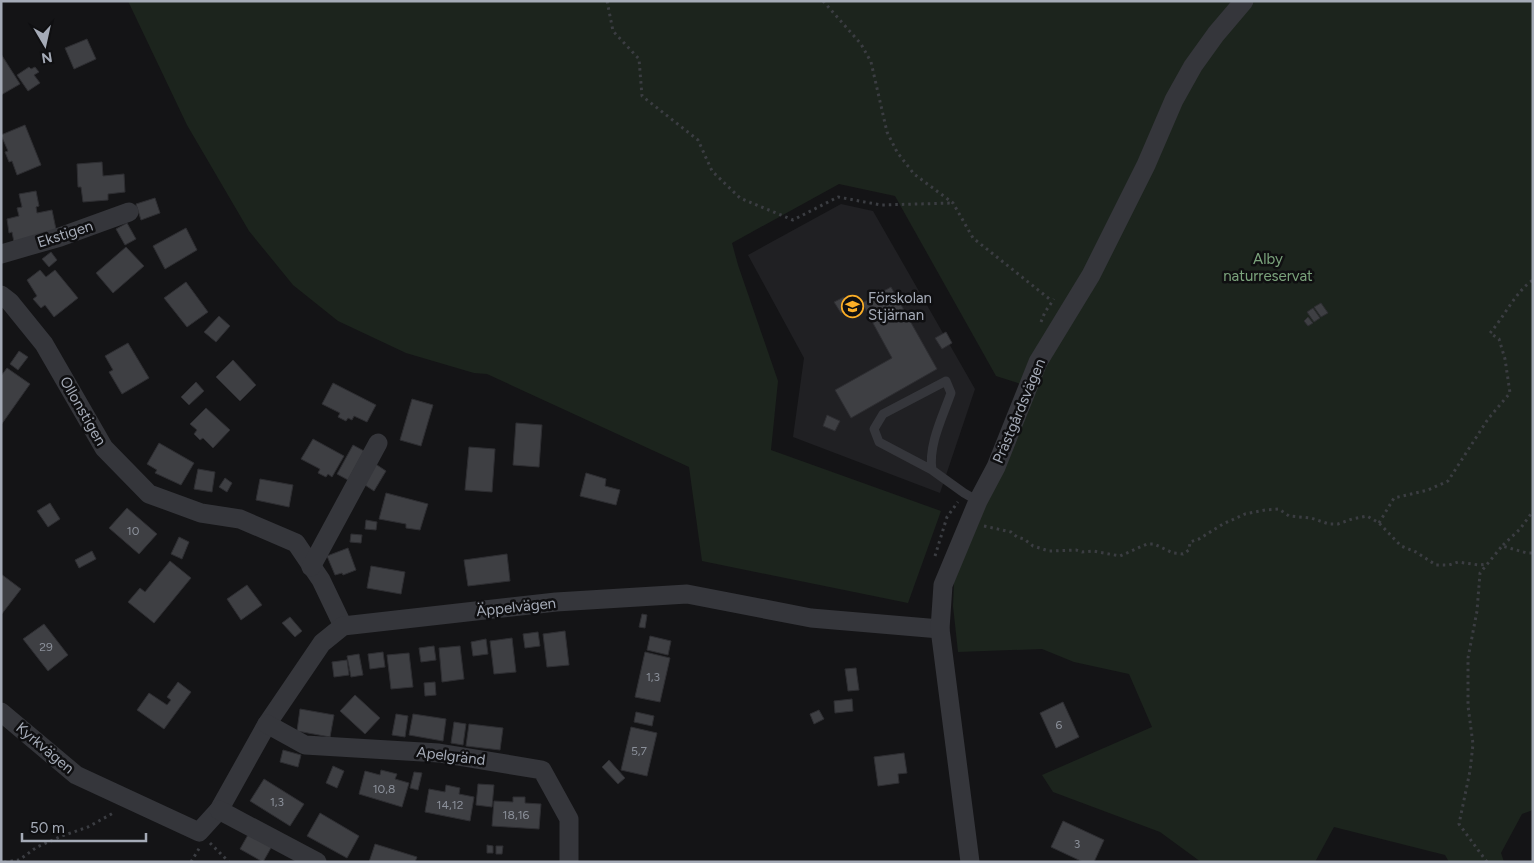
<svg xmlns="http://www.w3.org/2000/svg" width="1534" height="863" viewBox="0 0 1534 863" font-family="Figtree,sans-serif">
  <rect width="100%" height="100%" fill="#141416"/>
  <polygon fill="#202023" points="841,204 873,211 975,389 940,493 793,437 804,358 748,255"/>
  <polygon fill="#1c241d" points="128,1 1533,1 1533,810 1522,814 1501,853 1504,862 1449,862 1445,855 1334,827 1315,862 1201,862 1160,832 1053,792 1042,775 1152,727 1129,674 1074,662 1042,649 958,652 953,606 954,582 1027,386 996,376 895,196 839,184 732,243 738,265 778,381 771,450 941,511 908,603 702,561 689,467 487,374 474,373 406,353 338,321 293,285 249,231 187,125"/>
  <g fill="#3e3f43" stroke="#2e2e32">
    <polygon points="87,39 96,59 74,69 65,48"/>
    <polygon points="1,54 20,84 1,95"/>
    <polygon points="29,67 31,69 35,67 39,72 34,75 40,83 28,91 17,75"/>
    <polygon points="25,125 41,165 17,175 12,161 9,162 5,152 8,151 1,135"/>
    <polygon points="102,162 103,176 124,174 125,192 108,194 108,200 83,202 81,187 78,187 77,164"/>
    <polygon points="36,191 39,206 36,207 37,213 52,210 57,234 14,242 12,232 9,233 7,219 19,216 17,208 22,207 19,194"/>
    <polygon points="155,198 160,213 141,220 136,204"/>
    <polygon points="127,223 136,239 125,245 116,229"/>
    <polygon points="186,228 197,250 165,269 153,246"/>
    <polygon points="126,247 144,266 113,293 96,273"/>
    <polygon points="51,252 57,260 49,267 42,259"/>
    <polygon points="40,270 46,277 55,270 78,298 54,317 45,305 41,308 33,299 37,296 27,280"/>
    <polygon points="186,282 208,312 187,327 164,298"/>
    <polygon points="891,287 937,369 851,418 835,390 892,358 862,303"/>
    <polygon points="844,297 850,307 841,313 834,302"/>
    <polygon points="1321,303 1328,313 1321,317 1314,307"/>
    <polygon points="1313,308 1320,318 1314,322 1307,312"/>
    <polygon points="219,316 230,326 216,342 204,332"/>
    <polygon points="1308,317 1313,323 1308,326 1304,321"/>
    <polygon points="946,332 952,343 942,349 935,338"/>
    <polygon points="128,343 149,378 122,394 109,372 113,370 105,356"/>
    <polygon points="19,351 28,357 18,370 10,364"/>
    <polygon points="233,360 256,385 240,401 216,377"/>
    <polygon points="7,368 30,384 1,425 1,376"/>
    <polygon points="196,382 204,391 189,405 181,397"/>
    <polygon points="333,383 376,405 367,422 354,416 352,420 348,418 346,421 338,417 340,413 322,404"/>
    <polygon points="412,399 433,405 421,446 400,440"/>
    <polygon points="206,408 230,430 213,448 203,438 200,440 194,434 197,430 190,424"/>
    <polygon points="827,415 840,421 835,431 823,426"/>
    <polygon points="516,423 542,425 539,467 513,465"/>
    <polygon points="313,439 344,456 332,477 328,474 326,477 318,473 320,469 301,459"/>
    <polygon points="159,443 194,463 181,485 155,473 157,470 147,464"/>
    <polygon points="353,445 364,451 348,480 337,474"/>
    <polygon points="469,447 495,449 492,492 465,490"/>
    <polygon points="374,463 386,471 374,491 362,483"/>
    <polygon points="198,469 215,472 212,492 194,489"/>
    <polygon points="586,473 606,479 605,486 620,490 616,505 580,496"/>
    <polygon points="225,478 232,483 227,492 219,487"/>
    <polygon points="260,479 293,485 289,507 256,500"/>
    <polygon points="386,493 428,504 420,530 406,528 406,524 379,519"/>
    <polygon points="50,503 60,519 48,527 37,511"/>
    <polygon points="127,508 157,534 139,554 109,528"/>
    <polygon points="366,520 377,522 376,530 365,529"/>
    <polygon points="351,534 362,535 361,543 350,542"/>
    <polygon points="179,537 189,542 182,559 171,554"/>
    <polygon points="348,548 356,570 343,575 342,573 335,575 327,556"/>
    <polygon points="92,551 96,559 79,568 75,560"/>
    <polygon points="507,554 510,581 468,586 464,560"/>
    <polygon points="170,561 191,578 154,623 128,602 140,588 145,592"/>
    <polygon points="371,566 405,572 401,594 367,588"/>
    <polygon points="1,574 21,589 1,615"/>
    <polygon points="247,585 262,605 241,620 227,599"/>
    <polygon points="642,614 647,615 645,628 639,627"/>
    <polygon points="290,617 302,631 295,637 282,623"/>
    <polygon points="44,624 68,655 48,671 23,639"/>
    <polygon points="565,631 569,665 547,667 543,634"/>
    <polygon points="538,632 540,646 525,648 523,634"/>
    <polygon points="650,636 671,641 668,655 647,650"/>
    <polygon points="512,638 516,672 494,674 490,641"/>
    <polygon points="486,639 488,654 473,656 471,642"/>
    <polygon points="434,646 436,660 421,662 419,648"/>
    <polygon points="460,646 464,679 442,682 439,648"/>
    <polygon points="383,652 385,667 370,669 368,654"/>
    <polygon points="645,652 670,658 660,702 635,697"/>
    <polygon points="409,653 413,687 391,689 387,655"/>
    <polygon points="359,654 363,675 351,677 347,656"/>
    <polygon points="347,660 349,675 334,677 332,662"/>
    <polygon points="856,668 859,690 848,691 845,669"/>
    <polygon points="178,682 191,692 164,729 137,710 149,693 167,705 171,700 167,697"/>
    <polygon points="435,682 436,695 425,696 424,683"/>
    <polygon points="355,695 380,718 365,734 340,711"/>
    <polygon points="852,699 853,711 835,713 834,701"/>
    <polygon points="1063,702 1079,737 1056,748 1040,713"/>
    <polygon points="300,709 334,715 330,737 297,731"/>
    <polygon points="819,710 824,719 814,724 810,714"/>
    <polygon points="636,712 654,716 652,726 634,722"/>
    <polygon points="396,714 408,716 405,737 392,735"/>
    <polygon points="413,714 446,719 443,741 409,735"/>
    <polygon points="454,722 466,724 463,745 451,743"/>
    <polygon points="469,724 503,728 500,750 466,746"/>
    <polygon points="631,727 657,733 647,776 621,770"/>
    <polygon points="283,750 301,755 298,767 280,762"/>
    <polygon points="904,753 907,773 898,774 899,783 878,786 874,757"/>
    <polygon points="609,760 625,778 618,784 602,767"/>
    <polygon points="333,766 344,771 337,788 326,783"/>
    <polygon points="381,770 397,774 395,779 409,783 402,807 359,794 365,771 380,775"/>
    <polygon points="414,772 422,773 418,790 410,788"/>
    <polygon points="264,779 304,804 290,826 250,801"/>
    <polygon points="478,784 494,785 492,807 476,805"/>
    <polygon points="446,785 460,788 459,794 474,797 470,821 425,812 429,789 445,792"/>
    <polygon points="513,797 525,797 525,803 541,804 539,829 492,826 494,801 513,802"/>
    <polygon points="320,813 359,836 347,858 307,836"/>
    <polygon points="1063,821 1104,840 1094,862 1083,862 1051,847"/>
    <polygon points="249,833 272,846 263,862 240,849"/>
    <polygon points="375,844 417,857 415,862 369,862"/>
    <polygon points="487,845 493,846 493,853 487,853"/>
    <polygon points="496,846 503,846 502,854 496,854"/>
  </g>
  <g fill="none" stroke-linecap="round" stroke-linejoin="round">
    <g stroke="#3b3d42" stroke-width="3" stroke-dasharray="2.5 4" stroke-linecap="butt">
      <polyline points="607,1 613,31 639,59 642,96 698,140 712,171 740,198 793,220 838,197 881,205 953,203"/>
      <polyline points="823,1 861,44 871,62 887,132 897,152 914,174 953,203 973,238 1052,301"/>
      <polyline points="1041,322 1045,312 1054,299"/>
      <path d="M1379 523 1394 498 1428 490 1448 481 1488 419 1510 393 1505 359 1499 339 1490 333C1504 317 1516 291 1533 280"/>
      <polyline points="984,526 1011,532 1017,537 1024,539 1033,546 1049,551 1076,550 1082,552 1093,551 1120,556 1147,544 1154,544 1173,553 1183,554 1189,550 1190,542 1199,539 1223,524 1245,514 1265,510 1279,509 1289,516 1311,518 1329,524 1338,524 1352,519 1367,516 1379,523 1401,546 1416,552 1436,565 1449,565 1458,562 1479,565 1487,564"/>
      <polyline points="1503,545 1520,529 1533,511"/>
      <polyline points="935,556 947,517 958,502"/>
      <polyline points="210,843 229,862"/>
      <polyline points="4,862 19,860 37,847 62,836 88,827 115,812"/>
      <polyline points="191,862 200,847"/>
      <polyline points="1487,862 1459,824 1470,771 1473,744 1468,706 1468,658 1477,611 1480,573 1502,546 1527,553 1533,553"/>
    </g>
    <path stroke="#35363b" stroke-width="9" d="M932 470C928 445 943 416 951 393L946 381 883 414 874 429 879 442 932 470 964 493 978 501"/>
    <g stroke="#35363b" stroke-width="19">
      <polyline points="1,254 60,237 129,212"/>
      <polyline points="1,295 10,302 44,344 104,448 149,494 201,513 240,519 296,543 321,580 343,626"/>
      <polyline points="311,567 378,443"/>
      <polyline points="1,712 76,775 199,832 219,810 267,724 322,643 343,626 556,602 687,594 811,618 940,629"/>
      <polyline points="267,724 305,745 439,753 542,770 569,819 569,862"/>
      <polyline points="219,810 317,862"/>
      <polyline points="970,862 940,629 943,585 978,501 996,467 1038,362 1091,275 1146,165 1174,100 1193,66 1216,34 1244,1"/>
    </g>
  </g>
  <defs>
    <symbol id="school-ring" viewBox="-11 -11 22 22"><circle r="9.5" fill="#0f0f11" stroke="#fbae27" stroke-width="1.5"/><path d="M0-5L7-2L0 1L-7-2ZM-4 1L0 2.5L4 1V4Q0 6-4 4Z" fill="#fbae27"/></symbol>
  </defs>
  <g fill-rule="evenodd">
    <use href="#school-ring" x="840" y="294" width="25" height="25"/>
  </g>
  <g text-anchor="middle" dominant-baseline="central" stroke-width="5" stroke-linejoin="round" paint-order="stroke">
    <g font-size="12" fill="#8b909a">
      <text x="133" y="531">10</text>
      <text x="46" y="647">29</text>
      <text x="653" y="677">1,3</text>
      <text x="1059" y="725">6</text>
      <text x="639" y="751">5,7</text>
      <text x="384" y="789">10,8</text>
      <text x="277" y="802">1,3</text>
      <text x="450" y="805">14,12</text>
      <text x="516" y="815">18,16</text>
      <text x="1077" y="844">3</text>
    </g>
    <g font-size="15" fill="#a5abb7" stroke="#0f0f11">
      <text transform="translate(65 234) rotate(-18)">Ekstigen</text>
      <text transform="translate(83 411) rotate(60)">Ollonstigen</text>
      <text transform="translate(1019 411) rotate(-67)">Prästgårdsvägen</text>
      <text transform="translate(516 607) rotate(-6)">Äppelvägen</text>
      <text transform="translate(45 748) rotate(40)">Kyrkvägen</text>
      <text transform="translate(451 756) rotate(7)">Apelgränd</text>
    </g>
    <g font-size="15" fill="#7ba37c" stroke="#0f0f11">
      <text x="1268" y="259">Alby<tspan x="1268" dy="17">naturreservat</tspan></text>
    </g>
    <g font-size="15" fill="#a5abb7" stroke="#0f0f11" text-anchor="start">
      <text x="868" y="298">Förskolan<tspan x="868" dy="17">Stjärnan</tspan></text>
    </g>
  </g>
  <rect width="1534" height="863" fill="none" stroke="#a5abb7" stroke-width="5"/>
  <g transform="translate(45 45) rotate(171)" stroke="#0f0f11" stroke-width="4" paint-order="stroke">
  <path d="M0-4L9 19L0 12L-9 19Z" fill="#a5abb7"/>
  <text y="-8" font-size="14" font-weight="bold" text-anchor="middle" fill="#a5abb7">N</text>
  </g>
  <path d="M22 833v8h124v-8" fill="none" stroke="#a5abb7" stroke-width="2.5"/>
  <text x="30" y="833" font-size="15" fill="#a5abb7" stroke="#0f0f11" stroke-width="4" paint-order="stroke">50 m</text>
</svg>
